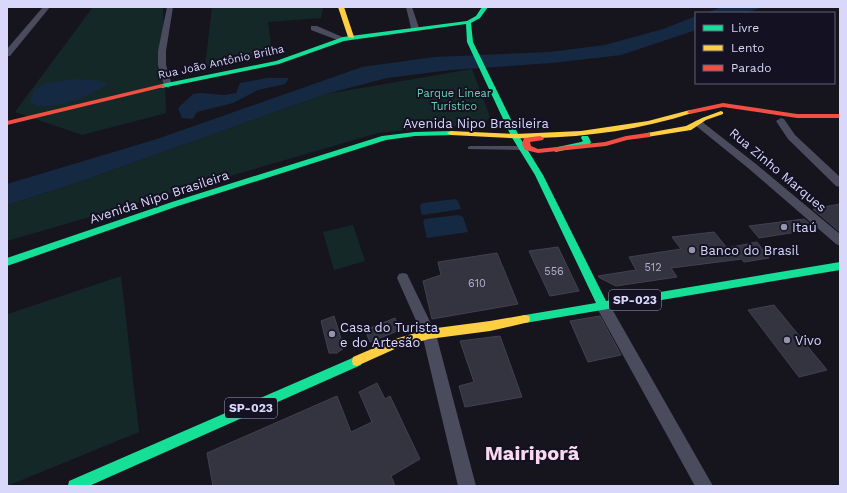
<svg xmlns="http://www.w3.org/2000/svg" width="847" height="493" viewBox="0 0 847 493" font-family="'Work Sans',sans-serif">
  <rect width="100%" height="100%" fill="#16151e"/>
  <g fill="#152828">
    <polygon points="93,7 163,7 166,113 82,135 15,112"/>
    <polygon points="212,7 323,7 321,18 268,22 272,54 205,66"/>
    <polygon points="472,69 490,117 484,123 470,126 433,127 378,133 7,241 7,205 73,184 326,94"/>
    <polygon points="353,225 365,261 334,270 323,232"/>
    <polygon points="121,276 139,432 7,486 8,314"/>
  </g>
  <g fill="#162943">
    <polygon points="722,7 763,7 746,13 705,13"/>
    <polygon points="696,16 696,30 621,55 552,63 450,70 387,78 326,94 73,184 7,205 7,184 157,139 362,67 434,57 550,52 605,45 663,29"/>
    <polygon points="267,78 289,78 285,84 258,90 233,103 197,112 193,119 182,118 178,108 193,94 201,93 224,95 236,93 240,83"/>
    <path d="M78 79 92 80 108 83C92 96 61 107 41 106 37 106 33 103 30 102L34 90 47 83Z"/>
    <polygon points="455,199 458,201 461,209 423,215 421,213 420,205 423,203"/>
    <polygon points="458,215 463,217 468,232 427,238 423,222 425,219"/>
  </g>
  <g fill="#343340" stroke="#434151">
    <polygon points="840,204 840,232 813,209"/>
    <polygon points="804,219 816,229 759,238 749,226"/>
    <polygon points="714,232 727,248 757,242 769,258 744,262 742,259 671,268 677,277 616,286 600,278 598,276 636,270 629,257 681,249 672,237"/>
    <polygon points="558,247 579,291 550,296 529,251"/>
    <polygon points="497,253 518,304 432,319 423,281 441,275 438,262"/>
    <polygon points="774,305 827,370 799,377 748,310"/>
    <polygon points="334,316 344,348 337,353 329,353 321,321"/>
    <polygon points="600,316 621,355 588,362 570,321"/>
    <polygon points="395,318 400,330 370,342 365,330"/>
    <polygon points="500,336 522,397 465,407 459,386 474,382 460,341"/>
    <polygon points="377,383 385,399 390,396 420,459 391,476 395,486 213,486 207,453 337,396 351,432 372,422 359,392"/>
  </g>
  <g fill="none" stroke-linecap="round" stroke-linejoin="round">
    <polygon fill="#4b4b5e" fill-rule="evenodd" points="470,146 523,146 525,148 523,150 468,149 468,147"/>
    <g fill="#4b4b5e" fill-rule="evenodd">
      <polygon points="43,7 50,7 10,56 7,56 7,49"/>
      <polygon points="167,7 173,7 166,51 166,65 172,85 168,88 164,85 158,65 158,51"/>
      <polygon points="406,7 412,7 419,28 418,30 412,30 411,28"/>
      <polygon points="311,26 317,26 347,39 343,41 340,41 311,30"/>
      <polygon points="781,118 784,119 795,135 840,177 840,187 836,186 788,139 776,121"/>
      <polygon points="698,120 701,121 756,164 840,234 840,246 836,244 748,168 695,125 693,123 695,121"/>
      <polygon points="403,273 407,274 436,334 476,486 458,486 422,334 397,278 399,274"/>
      <polygon points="603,300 608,302 713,486 695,486 598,310 596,306 598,302"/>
    </g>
    <g fill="#16e098" fill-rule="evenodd">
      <polygon points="482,7 488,7 480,18 471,23 473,42 519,136 543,175 606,301 840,262 840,270 525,323 521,322 520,319 521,316 525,315 596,303 535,175 511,136 467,42 466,24 344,41 279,64 162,88 159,86 162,84 276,61 343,37 467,21 476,16"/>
      <polygon points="451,131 455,133 454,135 415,136 386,140 178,206 7,266 7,258 172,202 382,136 415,132"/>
      <polygon points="582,136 588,136 591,142 590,144 556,152 552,150 553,148 581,142 583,141 581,138"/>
      <polygon points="357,356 361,357 362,361 361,365 89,486 68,486 69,481"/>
    </g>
    <g fill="#ffcf43" fill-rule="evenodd">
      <polygon points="338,7 344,7 354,37 353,38 348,37"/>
      <path d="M690 110 692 111V113C642 129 589 137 536 138 508 139 479 136 451 135L447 133 451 131 515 134 581 131 648 121Z"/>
      <polygon points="721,111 723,112 723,114 706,120 691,130 647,137 643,135 647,133 686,126 702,118"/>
      <polygon points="525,315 529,316 530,319 529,322 525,323 490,331 429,339 397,348 357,366 353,365 352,361 353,357 395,339 429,329 490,321"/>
    </g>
    <g fill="#f24e42" fill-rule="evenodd">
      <polygon points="162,84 165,86 164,87 7,125 7,121"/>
      <polygon points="723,103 797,114 840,114 840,118 797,118 723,107 690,114 687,112 690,110"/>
      <polygon points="647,133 650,133 650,137 627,140 606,146 538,153 525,150 522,144 524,138 540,136 544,138 543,140 530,142 531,146 538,149 605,142 626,136"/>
    </g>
  </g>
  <g fill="#9593ad" stroke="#131122" stroke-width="1.5">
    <circle cx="784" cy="227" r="4"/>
    <circle cx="692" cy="250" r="4"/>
    <circle cx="332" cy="334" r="4"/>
    <circle cx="787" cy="340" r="4"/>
  </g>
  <g text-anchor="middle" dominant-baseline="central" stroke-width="4" stroke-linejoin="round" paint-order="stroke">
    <g font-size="11" fill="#d9d7fa" stroke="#131122">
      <text transform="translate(221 62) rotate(-12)">Rua João Antônio Brilha</text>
    </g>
    <g font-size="11" fill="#6bd2b4" stroke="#131122">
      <text x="454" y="93">Parque Linear<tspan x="454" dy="13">Turístico</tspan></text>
    </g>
    <g font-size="11" fill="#b0aecc">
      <text x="653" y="267">512</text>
      <text x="554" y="271">556</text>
      <text x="477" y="283">610</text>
    </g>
    <g fill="#131122" stroke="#9e9cb9" stroke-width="1">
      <rect x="609" y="290" width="52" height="20" rx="3"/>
      <rect x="225" y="398" width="52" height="20" rx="3"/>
    </g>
    <g font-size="12" font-weight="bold" fill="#d9d7fa">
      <text x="635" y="300">SP-023</text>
      <text x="251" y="408">SP-023</text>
    </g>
    <g font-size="13" fill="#d9d7fa" stroke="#131122">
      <text x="476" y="123">Avenida Nipo Brasileira</text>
      <text transform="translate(778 170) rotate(40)">Rua Zinho Marques</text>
      <text transform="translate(159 197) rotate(-18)">Avenida Nipo Brasileira</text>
    </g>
    <g font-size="13" fill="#d9d7fa" stroke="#131122" text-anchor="start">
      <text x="792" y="227">Itaú</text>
      <text x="700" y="250">Banco do Brasil</text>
      <text x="340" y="327">Casa do Turista<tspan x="340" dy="15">e do Artesão</tspan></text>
      <text x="795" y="340">Vivo</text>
    </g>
    <g font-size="20" font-weight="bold" fill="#fad9f0" stroke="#131122">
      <text x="532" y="453">Mairiporã</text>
    </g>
  </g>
  <rect width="847" height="493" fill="none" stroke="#d9d7fa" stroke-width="16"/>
  <rect x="695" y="12" width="140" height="72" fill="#131122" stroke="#626078"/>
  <rect x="703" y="25" width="20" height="6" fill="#16e098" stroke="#626078"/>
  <text x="731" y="32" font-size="12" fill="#d9d7fa">Livre</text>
  <rect x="703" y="45" width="20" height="6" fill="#ffcf43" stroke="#626078"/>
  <text x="731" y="52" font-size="12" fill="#d9d7fa">Lento</text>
  <rect x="703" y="65" width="20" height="6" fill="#f24e42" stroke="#626078"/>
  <text x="731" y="72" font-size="12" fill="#d9d7fa">Parado</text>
</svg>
